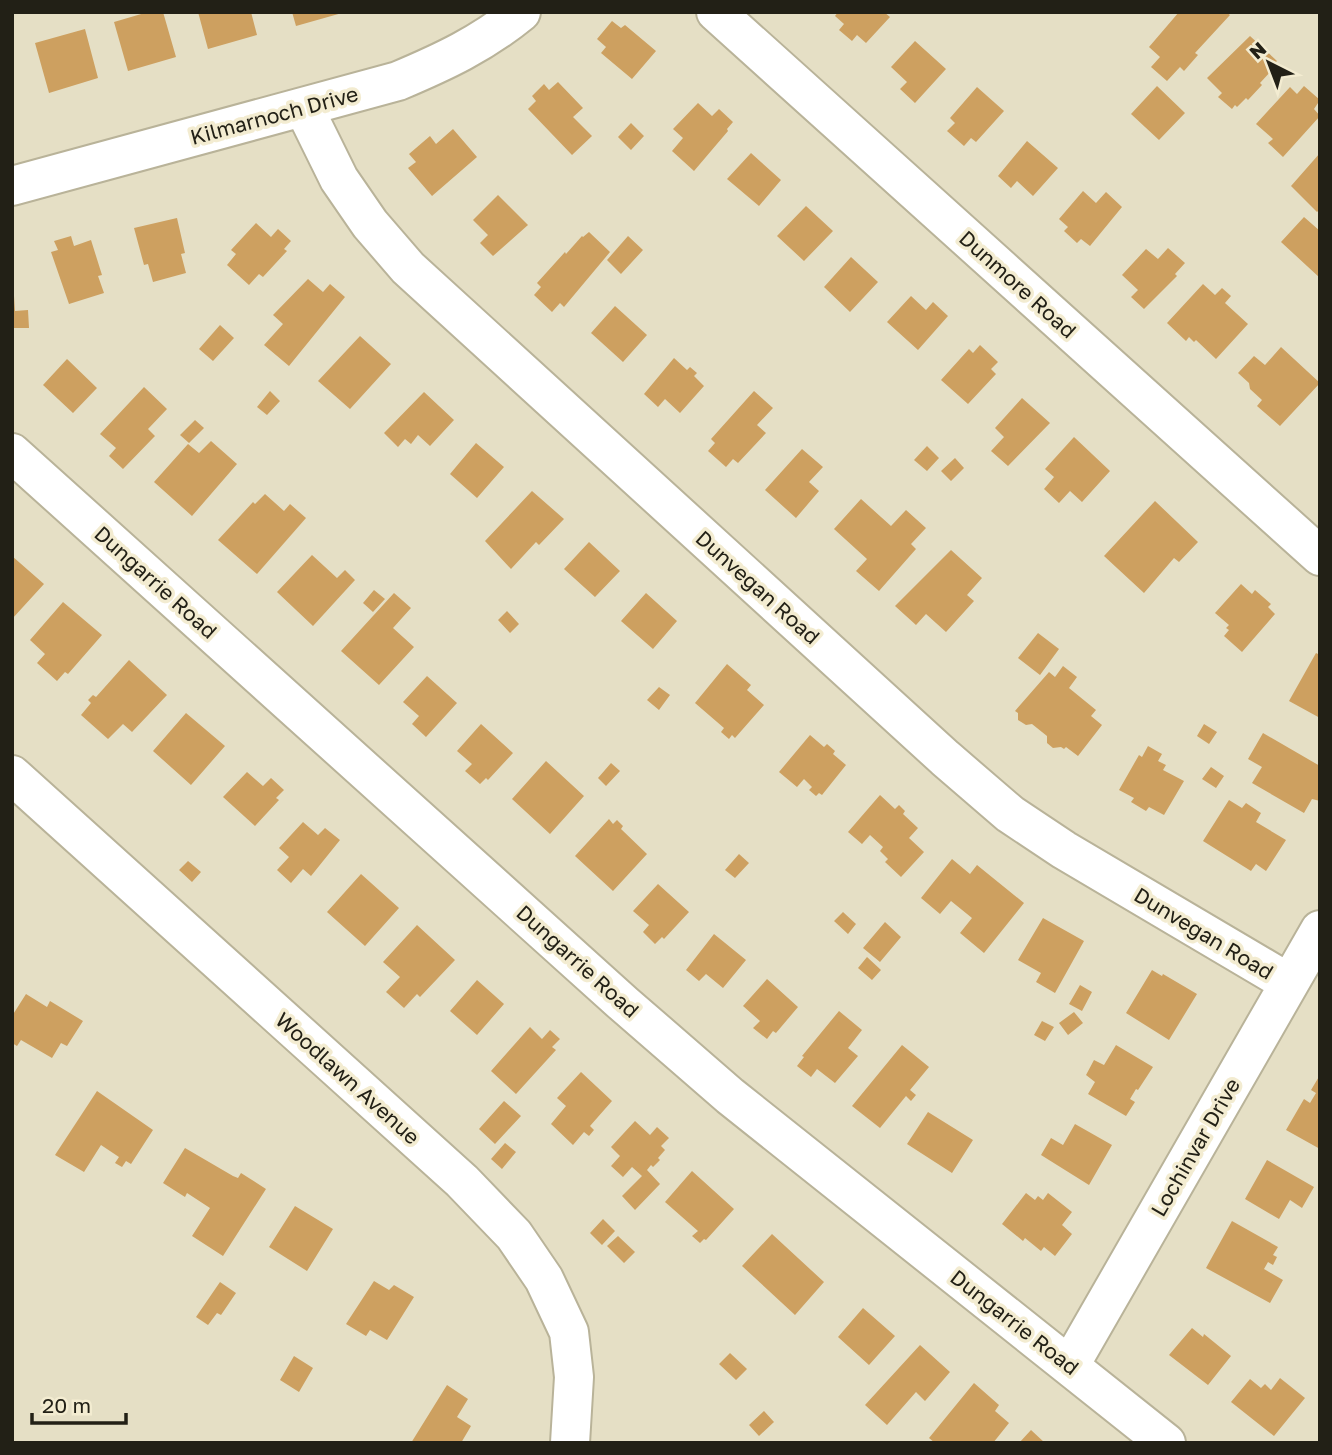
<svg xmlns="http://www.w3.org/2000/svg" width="1332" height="1455" viewBox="0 0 1332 1455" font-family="'Golos Text',sans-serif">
	<rect width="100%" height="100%" fill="#e5dfc5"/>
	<path fill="#cda060" d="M148 12H163L176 57 128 71 114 22Z
		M198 12H251L257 35 208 49Z
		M292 12H342V13L296 26Z
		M838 12H884L890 17 866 43 857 35 852 41 839 30 844 24 835 16Z
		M1179 12H1226L1230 15 1195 53 1198 55 1184 71 1180 67 1167 81 1151 67 1160 57 1149 47Z
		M612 21 621 28 625 25 656 51 632 79 601 53 606 47 597 39Z
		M85 29 98 78 49 93 35 43Z
		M1250 36 1277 61 1270 68 1272 70 1260 83 1262 85 1248 100 1246 98 1237 107 1235 105 1232 109 1218 97 1222 93 1207 78Z
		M915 41 946 69 915 103 900 89 907 82 891 67Z
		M558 82 583 108 573 117 592 136 572 155 528 109 536 101 532 96 544 84 549 90Z
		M1157 86 1185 113 1159 140 1131 114Z
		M1304 86 1320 100 1314 109 1320 116 1283 157 1268 143 1273 139 1256 124 1290 87 1297 94Z
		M977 87 1004 111 976 142 971 138 964 146 947 131 955 123 950 118Z
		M698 103 712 116 719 109 733 122 727 129 728 131 694 171 672 151 683 138 673 129Z
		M631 123 644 136 631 150 618 137Z
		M453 129 477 157 432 196 408 168 416 162 409 154 430 136 436 144Z
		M1027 141 1058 168 1033 196 1017 181 1011 188 998 176Z
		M751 153 781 180 759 206 727 179Z
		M1320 153V209L1317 212 1291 186Z
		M1083 191 1096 203 1106 192 1122 207 1090 246 1081 239 1077 243 1064 231 1068 227 1059 219Z
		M498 195 528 225 493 256 480 243 488 235 473 220Z
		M806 206 833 231 804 261 777 236Z
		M1304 217 1320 231V278L1281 242Z
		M177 218 185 253 181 254 186 273 153 282 148 264 144 265 134 228Z
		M256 223 271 237 278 229 291 241 284 249 287 251 263 277 259 274 249 285 227 265 236 254 231 250Z
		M589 232 610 252 564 307 560 303 552 312 534 295 541 287 537 283 565 252 566 254 582 236 583 237Z
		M71 236 74 246 91 240 102 275 98 276 104 293 69 304 51 252 58 250 54 241Z
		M628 236 643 250 621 274 607 260Z
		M1168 248 1185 263 1175 274 1177 276 1144 309 1131 297 1138 290 1122 275 1146 249 1158 259Z
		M851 257 878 282 850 312 824 287Z
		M308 279 323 292 330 284 345 297 289 366 264 345 283 324 273 315Z
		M1203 284 1215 295 1222 288 1231 296 1225 303 1248 324 1216 359 1196 340 1194 342 1189 337 1186 341 1167 323Z
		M14 296 15 311 28 310 29 328H12V297Z
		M911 296 926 310 933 302 948 316 918 350 887 322Z
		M615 306 647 335 623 362 591 333Z
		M220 325 234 338 213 361 199 349Z
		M360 336 391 364 350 409 318 381Z
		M980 345 998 362 991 369 996 374 968 404 941 380 969 349 973 353Z
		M1281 347 1320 383 1280 426 1257 406 1262 400 1250 389 1249 383 1238 373 1254 356 1265 365Z
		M674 358 687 370 690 367 697 373 694 376 704 386 680 413 665 399 658 407 644 394Z
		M67 359 97 388 73 413 43 385Z
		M144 387 167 409 148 429 155 436 123 469 109 456 116 448 100 434Z
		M270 391 280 401 267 415 257 407Z
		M754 391 773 408 757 425 766 433 738 463 733 459 726 467 708 451 715 443 711 439Z
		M424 392 454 420 430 446 418 435 411 444 405 439 398 447 384 433Z
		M1022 398 1050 423 1008 466 991 451 1004 437 995 428Z
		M195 420 204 428 189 443 180 435Z
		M1074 437 1110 471 1082 502 1070 491 1059 503 1044 489 1054 477 1045 469Z
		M211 441 237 464 192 516 154 482 188 444 199 453Z
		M476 443 504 467 477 498 450 474Z
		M927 446 939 458 927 471 914 460Z
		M802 449 823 467 809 482 819 491 796 518 765 490Z
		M955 458 964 468 951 481 941 471Z
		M532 491 564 519 539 545 536 542 511 569 485 541Z
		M265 494 284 511 290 504 306 518 257 574 218 540 253 502 255 504Z
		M861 499 891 526 906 510 926 528 911 544 916 549 879 591 856 571 867 559 834 529Z
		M1155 501 1198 542 1179 562 1174 558 1144 593 1104 556Z
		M589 542 620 571 595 597 564 569Z
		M951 550 982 578 967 595 974 601 946 632 926 614 916 625 895 606Z
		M312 555 337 578 345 570 355 580 313 626 277 592Z
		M12 556 44 584 12 619Z
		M1241 584 1252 594 1255 590 1271 604 1268 607 1275 614 1242 652 1224 636 1229 630 1226 628 1229 625 1215 613Z
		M374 590 385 599 373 612 363 603Z
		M394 593 411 608 393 628 414 647 379 685 341 651Z
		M646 593 677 621 653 649 621 621Z
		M63 602 102 635 68 674 65 672 57 681 37 663 45 654 30 640Z
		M507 611 519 624 510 633 498 620Z
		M1038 633 1059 649 1040 675 1018 658Z
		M1316 653 1320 655V718L1289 701Z
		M129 660 167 695 132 732 123 724 108 739 81 715 91 703 88 700 93 695 96 697Z
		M727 664 751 685 747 690 764 705 735 738 732 735 729 739 721 732 724 728 695 703Z
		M1063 666 1077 677 1069 688 1096 710 1091 716 1102 725 1078 756 1066 747 1064 749 1061 747 1053 748 1047 743V736L1032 724 1026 725 1018 720V713L1015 711 1049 672 1055 677Z
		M427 676 457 703 426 737 412 724 419 716 403 702Z
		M659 687 670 695 659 710 647 700Z
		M186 713 225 746 191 785 153 751Z
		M481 724 513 753 488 780 486 778 480 784 465 771 472 764 457 751Z
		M1204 724 1217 732 1209 744 1197 736Z
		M1263 733 1320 766V801L1312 799 1304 813 1252 783 1262 767 1248 759Z
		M810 735 824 747 827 744 835 751 833 754 846 765 822 795 819 793 816 796 809 790 812 787 804 779 797 787 779 772Z
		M1148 746 1162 754 1158 761 1166 765 1163 770 1184 781 1164 815 1149 807 1146 811 1131 802 1134 798 1119 790 1139 755 1142 757Z
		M546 761 584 796 550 834 512 799Z
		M611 763 620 771 606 786 598 778Z
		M1211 767 1224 776 1216 788 1202 779Z
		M247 772 263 786 271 778 284 790 276 798 279 800 255 826 223 797Z
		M880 795 895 809 899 805 905 811 903 814 918 828 909 838 924 852 901 877 885 862 888 859 880 851 883 847 870 835 862 844 848 832Z
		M1229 800 1242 808 1246 803 1261 813 1256 822 1286 840 1266 871 1256 864 1251 871 1203 841Z
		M609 819 613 824 617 820 623 826 621 829 647 854 613 891 575 856Z
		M303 822 318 835 325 828 340 840 311 876 303 869 291 883 277 870 289 857 279 848Z
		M739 854 749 863 735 878 725 870Z
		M952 859 970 874 977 865 1024 903 984 953 960 933 972 918 951 901 940 914 921 898Z
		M188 861 201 872 192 882 179 870Z
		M361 874 399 908 365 946 327 912Z
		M658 884 689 912 664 939 662 937 655 944 643 932 649 925 633 911Z
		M843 912 856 924 848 934 834 921Z
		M1043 918 1084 941 1055 993 1036 982 1041 973 1018 960Z
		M885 922 901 937 880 962 863 948Z
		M417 925 455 960 420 997 417 994 404 1008 386 992 400 977 383 962Z
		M714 934 746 960 723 988 706 974 699 981 686 970Z
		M867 957 881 970 872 980 858 968Z
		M1152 970 1162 976 1163 974 1197 994 1169 1040 1126 1013Z
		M767 979 798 1007 776 1033 773 1031 767 1039 753 1028 760 1021 743 1006Z
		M477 980 504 1004 477 1035 450 1011Z
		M1080 985 1092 992 1082 1011 1069 1004Z
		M26 994 47 1007 50 1001 83 1021 67 1046 61 1043 52 1058 21 1040 17 1046 12 1043V1016Z
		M839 1011 862 1030 848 1048 858 1056 835 1083 817 1069 811 1077 797 1066 804 1057 802 1056Z
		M1074 1012 1083 1023 1068 1035 1059 1023Z
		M1042 1021 1054 1027 1045 1041 1034 1035Z
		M530 1027 542 1039 550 1030 560 1039 552 1047 556 1050 516 1094 491 1071Z
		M902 1045 929 1067 910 1090 916 1095 911 1101 906 1096 880 1128 852 1106Z
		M1116 1045 1153 1067 1138 1090 1136 1089 1130 1099 1135 1102 1126 1116 1088 1094 1095 1082 1086 1075 1094 1060 1104 1065Z
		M581 1072 612 1101 590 1126 594 1130 589 1136 584 1132 573 1145 551 1124 566 1106 557 1098Z
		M1320 1075V1149L1286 1130 1304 1099 1310 1103 1316 1093 1311 1090Z
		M97 1091 153 1130 131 1164 126 1161 122 1167 115 1163 119 1157 101 1145 84 1172 55 1155Z
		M504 1101 521 1116 495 1144 479 1129Z
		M928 1112 973 1140 952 1173 907 1144Z
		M635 1121 650 1135 657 1127 669 1138 661 1146 665 1150 658 1158 660 1160 653 1167 651 1165 647 1170 660 1184 635 1210 622 1196 642 1176 632 1167 623 1177 611 1166 620 1156 611 1147Z
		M1075 1124 1112 1145 1089 1185 1041 1155 1051 1138 1063 1145Z
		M505 1143 516 1152 502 1169 491 1159Z
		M185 1148 233 1176 238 1178 241 1173 266 1189 223 1256 192 1236 210 1208 187 1193 185 1197 163 1183Z
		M1267 1160 1314 1187 1302 1208 1290 1200 1279 1219 1245 1199Z
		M692 1171 734 1209 706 1240 704 1239 700 1243 692 1236 698 1231 665 1202Z
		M1026 1193 1035 1200 1038 1196 1043 1200 1048 1193 1072 1212 1062 1225 1072 1234 1055 1256 1044 1247 1041 1251 1025 1238 1023 1241 1002 1224Z
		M295 1206 333 1229 307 1271 269 1247Z
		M603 1219 615 1231 602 1245 590 1233Z
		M1232 1221 1278 1247 1273 1255 1277 1257 1273 1265 1268 1262 1264 1269 1283 1280 1270 1303 1206 1268Z
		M772 1234 824 1282 795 1315 742 1266Z
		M618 1236 635 1252 624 1263 607 1246Z
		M374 1281 389 1290 394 1285 414 1297 387 1340 370 1330 366 1336 346 1324Z
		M220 1282 236 1293 221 1315 217 1313 208 1325 196 1317Z
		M863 1308 895 1336 869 1365 838 1337Z
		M1192 1328 1203 1337 1204 1334 1231 1356 1208 1385 1169 1355Z
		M920 1345 950 1372 925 1401 916 1392 887 1425 865 1405Z
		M730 1353 747 1369 736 1380 719 1364Z
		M294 1356 313 1368 299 1392 280 1380Z
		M1280 1378 1305 1398 1274 1436 1231 1402 1250 1379 1261 1388 1265 1384 1271 1390Z
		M974 1383 999 1405 995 1411 1009 1423 993 1443H935L929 1438Z
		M447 1385 468 1399 457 1417 471 1426 461 1443H411Z
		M764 1411 774 1422 759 1436 749 1425Z
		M1031 1430 1045 1443H1019Z"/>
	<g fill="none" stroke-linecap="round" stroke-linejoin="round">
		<defs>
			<path id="minor" d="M716 12 1320 556
				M304 108 339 179 370 224 408 268 945 758 1010 814 1064 850 1289 983
				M12 186 398 81C443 62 482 44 521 12
				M12 453 624 1004 730 1096 1166 1443
				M12 775 462 1181 514 1235 544 1279 569 1332 574 1377 570 1443
				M1070 1365 1320 930"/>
		</defs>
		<use href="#minor" stroke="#b9b399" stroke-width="42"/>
		<use href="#minor" stroke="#fff" stroke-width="38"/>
	</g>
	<g text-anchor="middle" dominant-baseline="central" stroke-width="7" stroke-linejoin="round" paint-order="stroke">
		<g font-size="21" fill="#222016" stroke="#f3ecd1">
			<text transform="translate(274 115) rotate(-15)">Kilmarnoch Drive</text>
			<text transform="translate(1018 284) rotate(42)">Dunmore Road</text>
			<text transform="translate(156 582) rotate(42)">Dungarrie Road</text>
			<text transform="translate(758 587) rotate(42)">Dunvegan Road</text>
			<text transform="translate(1204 933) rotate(31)">Dunvegan Road</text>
			<text transform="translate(578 961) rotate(42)">Dungarrie Road</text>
			<text transform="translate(348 1078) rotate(42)">Woodlawn Avenue</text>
			<text transform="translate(1195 1147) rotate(-60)">Lochinvar Drive</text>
			<text transform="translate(1015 1322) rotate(38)">Dungarrie Road</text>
		</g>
	</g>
	<rect width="1332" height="1455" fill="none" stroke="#222016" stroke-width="28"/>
	<g transform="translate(1269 63) rotate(318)" stroke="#f3ecd1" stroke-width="5" paint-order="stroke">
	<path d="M0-5L12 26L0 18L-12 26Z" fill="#222016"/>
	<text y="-10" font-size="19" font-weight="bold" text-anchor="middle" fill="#222016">N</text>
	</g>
	<path d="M32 1413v10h94v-10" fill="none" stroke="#222016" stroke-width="3.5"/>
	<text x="42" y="1413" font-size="21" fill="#222016" stroke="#f3ecd1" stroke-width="5" paint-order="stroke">20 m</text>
</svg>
